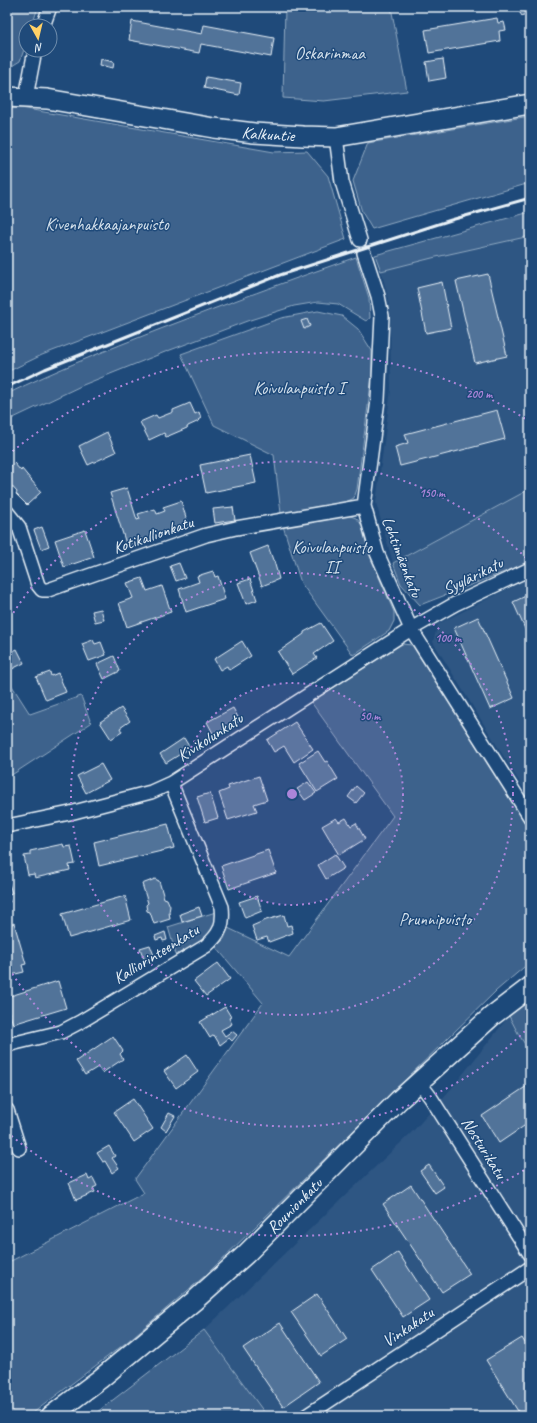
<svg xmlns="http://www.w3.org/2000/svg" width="537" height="1423" viewBox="0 0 537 1423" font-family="Caveat,sans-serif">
	<rect width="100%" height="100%" fill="#1f4a7a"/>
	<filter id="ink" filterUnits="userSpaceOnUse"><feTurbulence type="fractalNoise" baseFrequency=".025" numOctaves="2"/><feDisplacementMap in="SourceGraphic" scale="8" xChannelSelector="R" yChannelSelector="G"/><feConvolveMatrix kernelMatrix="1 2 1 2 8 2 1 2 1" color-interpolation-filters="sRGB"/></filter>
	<g filter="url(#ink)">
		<path fill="#2e5683" d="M530 236V489L393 563 376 503 391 389 390 312 386 289 381 271 436 257Z
			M530 578V799L433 642 438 624Z
			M509 1016 519 1035 530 1052V1416H267L204 1330 413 1131 451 1089Z"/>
		<path fill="#3c628c" stroke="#92aac2" d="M7 7H38L32 26H26V44L20 61 7 69Z
			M285 7H391L407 91 324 101 283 98Z
			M21 108 274 152 307 151 328 176 346 239 42 355 7 372V109Z
			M530 116V183L372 229 362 212 353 181 368 143Z
			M530 212V236L436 257 381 271 375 255Z
			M356 257 369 298 370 318 366 321 338 304 318 302 294 306 247 321 165 352 83 385 7 421V394C56 370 107 350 158 330 223 305 290 280 356 257Z
			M318 311 342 316 358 329 372 351V376L357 489 354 498 346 502 281 513 274 455 214 425 181 354 281 318Z
			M530 489V562L420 605 401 584 393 563Z
			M348 515 356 518 363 526 372 561 394 612V621L389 631 353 655 301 583 283 526Z
			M402 644 412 645 530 831V962L496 991 206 1275 127 1342 29 1416H7V1263L144 1193 135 1179 263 1003 216 947 224 939 228 928 289 957 393 816 311 702Z
			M7 678 30 714 81 696 91 723 7 778Z
			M219 911C220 937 196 946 177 958L168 927Z
			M530 1000V1052L519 1035 509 1016Z
			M204 1330 267 1416H187L182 1413 178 1416H92Z"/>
		<path fill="#517399" stroke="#e8f1f8" d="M516 7H530V11L522 16Z
			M497 18 498 23 504 22 506 30 499 31 500 41 429 53 425 30Z
			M132 21 202 34 204 25 274 38 271 57 201 44 199 53 129 40Z
			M101 59 114 62 113 68 100 65Z
			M443 59 446 78 429 81 426 62Z
			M206 77 241 83 239 95 204 88Z
			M488 274 507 356 475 363 456 281Z
			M442 282 451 328 426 333 417 288Z
			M307 319 310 326 304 329 301 321Z
			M190 403 195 414 199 412 201 418 198 420 199 421 188 426 187 428 166 437 164 433 149 440 140 422 156 415 158 418 173 412V410Z
			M497 410 505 439 400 466 395 447 408 443 405 434Z
			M107 432 116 452 88 465 79 446Z
			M250 455 256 483 206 493 200 465Z
			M14 463 21 471 22 469 41 492 27 505 16 494 17 492 8 482 7 483V469Z
			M127 488 137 520 140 519 138 514 155 509 157 514 165 511 163 507 181 501 189 527 127 547 110 493Z
			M233 507 235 520 215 523 213 509Z
			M42 527 49 546 41 549 34 530Z
			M85 530 94 557 64 567 55 540Z
			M268 546 273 560 274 561 279 579 262 586 250 553Z
			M179 563 185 578 176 581 170 566Z
			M213 571 215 577 218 576 225 599 186 612 179 589 199 582 197 576Z
			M142 578 147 591 162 586 171 612 127 627 119 603 133 598 127 583Z
			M250 579 257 600 246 604 238 583Z
			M530 594V640L513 602Z
			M101 609 104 620 95 622 92 611Z
			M478 617 514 698 490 709 454 628Z
			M321 623 333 641 314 654 317 658 292 674 278 652 304 634V632Z
			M93 640 95 644 101 642 106 655 89 661 82 644Z
			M242 641 251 656 229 670 227 666 220 670 214 659Z
			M17 649 24 663 10 670 7 664 12 662 8 654Z
			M114 656 120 671 104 679 97 664Z
			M50 672 51 676 58 673 66 692 46 700 36 677Z
			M121 708 130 721 120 728 122 732 111 739 100 722Z
			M233 708 240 721 214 735 207 722Z
			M295 722 313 749 294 762 284 746 274 752 267 740Z
			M184 738 190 748 166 763 160 754Z
			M318 751 325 762 327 761 338 779 317 792 299 763Z
			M101 764 110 780 86 793 77 776Z
			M259 776 267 800 254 804 257 811 228 820 219 793 229 789 228 786Z
			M308 782 316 793 305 800 297 789Z
			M356 786 364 793 356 803 348 797Z
			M210 793 218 818 205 822 197 797Z
			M336 818 339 822 346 818 351 826 356 823 365 839 339 855 322 826Z
			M168 824 174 848 99 866 94 842Z
			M63 844 64 847 71 846 75 864 69 865 70 870 35 878 34 874 28 875 24 856 30 855V851Z
			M268 850 276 873 229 889 221 866Z
			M335 854 344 868 326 879 318 865Z
			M7 877 12 893 7 895 10 902 7 903Z
			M155 879 159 881 164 898 167 899 170 906 169 912 170 919 154 924 150 912 147 911 146 905 148 903 142 884Z
			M125 896 131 920 69 938 62 914Z
			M257 896 262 911 245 918 239 902Z
			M199 907 202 916 182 922 180 914Z
			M284 915 287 926 291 925 293 933 269 942 267 937 257 940 252 926 266 920Z
			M7 917 10 925 14 923 26 964 22 965 24 972 7 976Z
			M165 932 167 940 163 941 162 938 156 940 155 936Z
			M150 945 155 958 145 962 140 948Z
			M218 963 230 979 206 996 194 981Z
			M58 981 66 1008 13 1024 7 1006V997Z
			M225 1007 231 1017 229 1018 232 1024 221 1030 225 1036 232 1031 237 1035 232 1041 229 1038 220 1045 214 1035 210 1038 200 1022Z
			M113 1036 123 1051 120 1054 123 1059 102 1073 98 1067 85 1075 76 1061Z
			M187 1055 198 1072 176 1088 164 1071Z
			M530 1084V1122L499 1143 482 1116Z
			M133 1099 153 1129 134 1142 114 1112Z
			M169 1113 175 1116 166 1131 161 1127Z
			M109 1146 115 1156 112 1158 119 1168 112 1173 105 1161 103 1162 97 1153Z
			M429 1165 444 1187 435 1193 420 1171Z
			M87 1175 89 1180 93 1178 97 1186 93 1188 95 1192 76 1200 69 1183Z
			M411 1185 470 1274 442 1292 383 1204Z
			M398 1252 429 1300 403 1317 372 1270Z
			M317 1294 347 1339 321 1356 291 1312Z
			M280 1323 319 1382 283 1407 243 1348Z
			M522 1338 530 1351V1415L528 1416H521L486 1360Z"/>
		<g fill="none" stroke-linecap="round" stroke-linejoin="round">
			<defs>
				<path id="street" d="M43 26 50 7
					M26 97 35 50
					M336 137 342 182 360 240
					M364 253 378 296 382 316 378 400 364 506 377 553 411 629 530 817
					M7 512 19 527 38 585 42 590H48L206 535 236 528 364 506
					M7 826 70 813 151 792 171 783 411 629 455 604 530 569
					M7 1045 61 1032 80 1022 206 946C220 934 224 925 222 907L171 783
					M419 1082 431 1098 530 1254
					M7 1110 19 1148
					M306 1416 530 1268"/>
				<g id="secondary">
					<path id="s1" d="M7 97 47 99 214 128 254 133 303 136 336 137 530 104"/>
					<path id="s2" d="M51 1416 100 1379 194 1301 246 1254 399 1100 492 1016 530 987"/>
				</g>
			</defs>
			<use href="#street" stroke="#e8f1f8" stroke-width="16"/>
			<use href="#secondary" stroke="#e8f1f8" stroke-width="22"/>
			<use href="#street" stroke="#1f4a7a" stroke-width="13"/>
			<use href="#secondary" stroke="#1f4a7a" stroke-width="19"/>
			<path stroke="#e8f1f8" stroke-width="3" d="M7 387 45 369 280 275 451 220 530 198"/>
		</g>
	</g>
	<circle cx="292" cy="794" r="111" fill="#ac85d9" fill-opacity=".12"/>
	<g fill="none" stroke="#ac85d9" stroke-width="2" stroke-dasharray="2 4">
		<circle cx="292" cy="794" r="111"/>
		<circle cx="292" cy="794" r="221"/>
		<path d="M529 1027A332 332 0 0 1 7 965M7 623A332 332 0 0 1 529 561"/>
		<path d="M529 1167A442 442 0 0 1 8 1133M8 455A442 442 0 0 1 529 421"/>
	</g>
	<g text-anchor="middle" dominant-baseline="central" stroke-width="3" stroke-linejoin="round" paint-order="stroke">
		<g font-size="17" fill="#d7e3ed" stroke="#1f4a7a">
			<text x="330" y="53">Oskarinmaa</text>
			<text x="107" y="224">Kivenhakkaajanpuisto</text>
			<text x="299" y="388">Koivulanpuisto I</text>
			<text x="332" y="547">Koivulanpuisto<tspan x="332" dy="20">II</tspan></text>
			<text x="435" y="919">Prunnipuisto</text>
		</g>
		<g font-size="17" fill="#e8f1f8" stroke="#1f4a7a">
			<text stroke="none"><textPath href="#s1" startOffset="264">Kalkuntie</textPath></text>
			<text transform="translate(153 535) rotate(-19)">Kotikallionkatu</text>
			<text transform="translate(402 557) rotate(69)">Lehtimäenkatu</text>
			<text transform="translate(473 576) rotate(-26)">Syylärikatu</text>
			<text transform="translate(210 737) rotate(-33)">Kivikolunkatu</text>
			<text transform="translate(156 954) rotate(-32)">Kalliorinteenkatu</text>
			<text transform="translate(484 1148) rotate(58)">Nosturikatu</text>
			<text stroke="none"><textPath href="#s2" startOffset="322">Rounionkatu</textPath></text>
			<text transform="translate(408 1327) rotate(-34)">Vinkakatu</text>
		</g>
	</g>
	<circle cx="292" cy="794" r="6" fill="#ac85d9" stroke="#1f4a7a" stroke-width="2"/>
	<g font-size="12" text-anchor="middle" font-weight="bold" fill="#ac85d9" stroke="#1f4a7a" stroke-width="3" stroke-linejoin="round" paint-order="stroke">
		<text x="479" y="398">200 m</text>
		<text x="432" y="497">150 m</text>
		<text x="448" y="642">100 m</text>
		<text x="370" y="720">50 m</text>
	</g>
	<rect width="537" height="1423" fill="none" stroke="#1f4a7a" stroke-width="24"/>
	<rect x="12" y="12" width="513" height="1399" fill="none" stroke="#e8f1f8" stroke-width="1.5" filter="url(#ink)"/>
	<g transform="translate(38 38) rotate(172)"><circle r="19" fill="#1f4a7a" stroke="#6f8dac"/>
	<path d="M0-3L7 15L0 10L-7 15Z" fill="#ffd166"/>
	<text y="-6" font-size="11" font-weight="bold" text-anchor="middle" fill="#e8f1f8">N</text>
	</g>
</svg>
